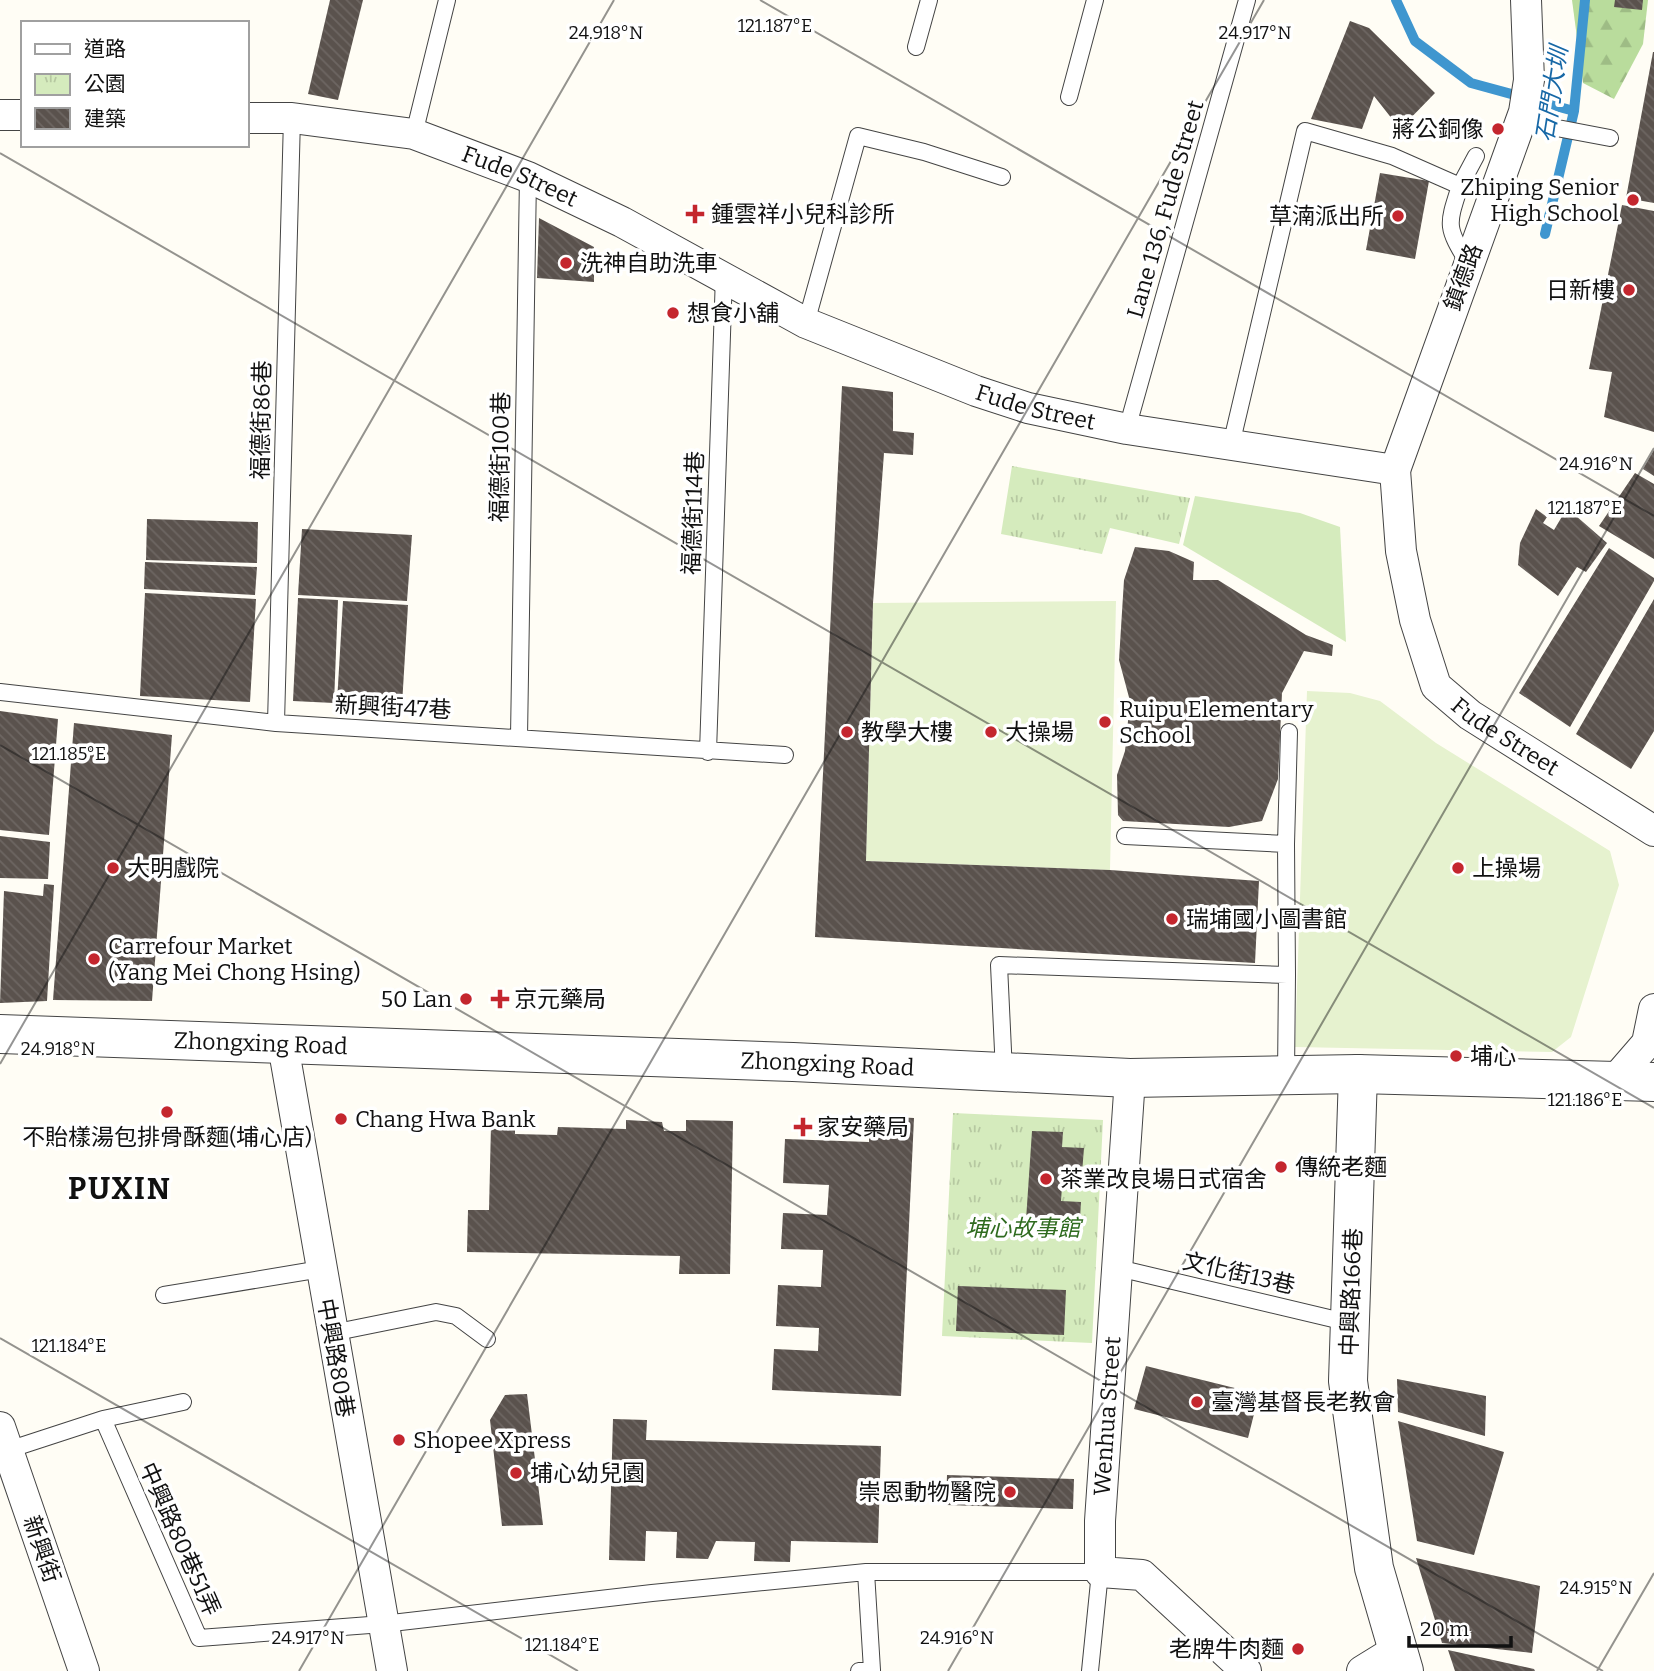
<svg xmlns="http://www.w3.org/2000/svg" width="1654" height="1671" viewBox="0 0 1654 1671" font-family="Bitter,'Noto Sans TC',serif">
	<defs>
		<pattern id="forest-firs" width="22" height="20" patternUnits="userSpaceOnUse" patternTransform="scale(1.75)"><rect width="22" height="20" fill="#b9dc9c"/><path d="M5 1l3.5 6h-7zM16 11l3.5 6h-7z" fill="#9ebc85"/></pattern>
		<pattern id="park-tufts" width="24" height="20" patternUnits="userSpaceOnUse" patternTransform="scale(1.75)"><rect width="24" height="20" fill="#d5ebbd"/><path d="M3 7l-1-3M5 7V3M7 7l1-3M15 17l-1-3M17 17v-4M19 17l1-3" fill="none" stroke="#b6c8a1"/></pattern>
		<pattern id="building-back-hatch" width="6" height="6" patternUnits="userSpaceOnUse" patternTransform="scale(1.75)"><rect width="6" height="6" fill="#5a524d"/><path d="M-1 5l2 2M0 0l6 6M5-1l2 2" fill="none" stroke="#6d6662"/></pattern>
	</defs>
	<rect width="100%" height="100%" fill="#fffdf5"/>
	<path fill="#d5ebbd" d="M1195 496 1300 513 1340 527 1346 642 1183 545Z"/>
	<path fill="url(#forest-firs)" d="M1572 0H1648L1643 44 1614 99 1583 83Z"/>
	<path fill="url(#park-tufts)" d="M1012 466 1190 498 1179 544 1110 528 1102 554 1001 534Z
		M953 1113 1103 1120 1092 1343 942 1336Z"/>
	<path fill="#e6f2cf" d="M1116 601 1110 870 866 861 873 603Z
		M1307 691 1350 693 1380 701 1436 743 1610 851 1619 885 1571 1037 1552 1052 1295 1047Z"/>
	<g fill="none" stroke-linecap="round" stroke-linejoin="round">
		<path stroke="#3f96cf" stroke-width="10" d="M1396 0 1415 41 1471 83 1574 111
			M1545 234 1574 111 1585 0"/>
	</g>
	<path fill="url(#building-back-hatch)" d="M330 0H363L338 100 308 94Z
		M1615 0H1643L1642 10 1614 7Z
		M1350 21 1369 28 1435 93 1400 129 1374 96 1362 129 1311 119Z
		M1653 52H1654V203L1626 198Z
		M1380 173 1429 181 1415 259 1366 250Z
		M1622 205 1654 211V432L1604 417 1612 372 1589 369Z
		M539 218 594 247V282L537 278Z
		M842 386 893 392V431L914 433 913 455 884 453 873 603 866 861 1110 870 1259 881 1255 963 815 937Z
		M1654 450V476L1643 469Z
		M1635 473 1654 484V559L1599 526Z
		M1567 508 1607 543 1586 572 1577 567 1558 596 1518 565 1520 543 1536 509 1547 517 1543 523 1554 530Z
		M147 519 258 522 257 563 146 560Z
		M302 529 412 535 407 601 298 595Z
		M1135 547 1169 551 1194 562 1193 580H1218L1306 635 1333 645 1332 656 1304 651 1282 693 1278 779 1262 821 1229 827 1123 821 1118 815 1117 775 1125 751 1130 701 1119 660 1124 580Z
		M1609 548 1654 578V581L1570 727 1519 693Z
		M145 562 257 567 255 595 144 589Z
		M145 593 256 599 250 702 140 696Z
		M298 598 338 600 334 703 293 701Z
		M1654 599V731L1631 769 1576 734Z
		M343 601 408 605 402 705 337 702Z
		M0 711 58 719 49 835 0 830Z
		M74 723 172 735 152 1001 53 1000Z
		M0 836 50 842 48 879 0 878Z
		M44 884 54 885 47 1001 0 1003 4 891 43 896Z
		M876 1116 914 1118 901 1396 772 1390 774 1349 818 1351 819 1328 776 1326 778 1285 821 1287 823 1250 781 1249 783 1213 827 1215 829 1185 783 1183 785 1139 869 1142V1131H875Z
		M626 1120 662 1122 664 1131H686V1120L733 1121 730 1274H679L680 1256 467 1252 468 1210H489L491 1125 515 1126V1134L557 1135 558 1127 626 1129Z
		M1032 1131 1063 1132 1062 1147 1084 1148 1082 1173 1063 1172 1061 1201 1081 1202 1080 1218 1063 1217 1062 1223 1026 1220Z
		M958 1286 1066 1290 1064 1335 956 1331Z
		M1146 1366 1259 1394 1248 1438 1134 1409Z
		M1397 1379 1486 1396 1485 1436 1398 1412Z
		M527 1394 543 1525 502 1526 490 1420 505 1395Z
		M613 1419 647 1420 646 1440 881 1446 878 1543 791 1541 790 1562 754 1561 755 1542 716 1541 708 1559 676 1558 677 1532 646 1531 645 1561 609 1560Z
		M1398 1421 1504 1452 1474 1555 1417 1541Z
		M947 1475 1074 1479 1073 1509 946 1505Z
		M1416 1558 1540 1586 1532 1653 1442 1643Z
		M1448 1650 1534 1669 1535 1671H1455Z"/>
	<g fill="none" stroke-linecap="round" stroke-linejoin="round">
		<defs>
			<path id="service" d="M916 47 929 0
				M1069 97 1095 0
				M1520 121 1610 138
				M414 134 447 0
				M1460 186 1476 156
				M806 323 858 136 924 152 1002 177
				M1127 429 1247 0
				M1231 445 1305 131 1392 156 1460 186C1447 226 1446 226 1468 263
				M0 692 276 723 785 755
				M276 723 292 118
				M519 737 528 177
				M708 752 724 275
				M1125 836 1286 844 1287 975
				M1286 844 1289 732
				M1004 1072 999 965 1287 975 1286 1075
				M1118 1268 1350 1323
				M164 1295 321 1269
				M332 1333 436 1312 456 1316 487 1339
				M103 1419 183 1402
				M8 1450 103 1419 199 1638 383 1624 652 1593 866 1572H1100L1090 1671
				M859 1671 872 1670 866 1572"/>
			<g id="minor">
				<path d="M0 115H23"/>
				<path id="s1" d="M247 118H292L414 134 528 177 622 222 806 323 976 391 1028 408 1127 429 1395 470 1401 551 1415 620 1436 686 1470 715 1654 831"/>
				<path d="M1395 470 1524 112 1529 80 1526 0"/>
				<path d="M283 1045 392 1671"/>
				<path d="M1130 1078 1100 1521V1572L1142 1575 1246 1671"/>
				<path d="M1615 1080 1647 1043 1654 1009"/>
				<path d="M0 1427 84 1671"/>
				<path d="M1362 1671 1396 1650"/>
			</g>
			<g id="tertiary">
				<path id="s2" d="M0 1034 793 1062 1130 1078 1358 1074 1654 1082"/>
				<path d="M1358 1074 1348 1381 1374 1568 1404 1671"/>
			</g>
		</defs>
		<use href="#service" stroke="#444" stroke-width="18"/>
		<use href="#minor" stroke="#444" stroke-width="32"/>
		<use href="#tertiary" stroke="#444" stroke-width="40"/>
		<use href="#service" stroke="#fff" stroke-width="16"/>
		<use href="#minor" stroke="#fff" stroke-width="30"/>
		<use href="#tertiary" stroke="#fff" stroke-width="38"/>
	</g>
	<path fill="none" stroke="#111" stroke-width="2" stroke-opacity="0.45" d="M760 0 1654 516M0 153 1654 1108M0 745 1603 1671M0 1064 614 0M0 1338 578 1671M299 1671 1264 0M948 1671 1654 448M1597 1671 1654 1573"/>
	<g fill="#c4262e" stroke="#fff" stroke-width="2.5">
		<circle cx="1498" cy="129" r="7"/>
		<circle cx="1633" cy="200" r="7"/>
		<path d="M691.5 203.5h7v7h7v7h-7v7h-7v-7h-7v-7h7z"/>
		<circle cx="1398" cy="216" r="7"/>
		<circle cx="566" cy="263" r="7"/>
		<circle cx="1629" cy="290" r="7"/>
		<circle cx="673" cy="313" r="7"/>
		<circle cx="1105" cy="722" r="7"/>
		<circle cx="847" cy="732" r="7"/>
		<circle cx="991" cy="732" r="7"/>
		<circle cx="113" cy="868" r="7"/>
		<circle cx="1458" cy="868" r="7"/>
		<circle cx="1172" cy="919" r="7"/>
		<circle cx="94" cy="959" r="7"/>
		<circle cx="466" cy="999" r="7"/>
		<path d="M496.5 988.5h7v7h7v7h-7v7h-7v-7h-7v-7h7z"/>
		<circle cx="1456" cy="1056" r="7"/>
		<circle cx="167" cy="1112" r="7"/>
		<circle cx="341" cy="1119" r="7"/>
		<path d="M799.5 1116.5h7v7h7v7h-7v7h-7v-7h-7v-7h7z"/>
		<circle cx="1281" cy="1167" r="7"/>
		<circle cx="1046" cy="1179" r="7"/>
		<circle cx="1197" cy="1402" r="7"/>
		<circle cx="399" cy="1440" r="7"/>
		<circle cx="516" cy="1473" r="7"/>
		<circle cx="1010" cy="1492" r="7"/>
		<circle cx="1298" cy="1649" r="7"/>
	</g>
	<g text-anchor="middle" dominant-baseline="central" stroke-width="7" stroke-linejoin="round" paint-order="stroke">
		<g font-size="23" fill="#111" stroke="#fff" text-anchor="start">
			<text x="1484" y="129" text-anchor="end">蔣公銅像</text>
			<text x="1619" y="187" text-anchor="end">Zhiping Senior<tspan x="1619" dy="26">High School</tspan></text>
			<text x="711" y="214">鍾雲祥小兒科診所</text>
			<text x="1384" y="216" text-anchor="end">草湳派出所</text>
			<text x="580" y="263">洗神自助洗車</text>
			<text x="1615" y="290" text-anchor="end">日新樓</text>
			<text x="687" y="313">想食小舖</text>
			<text x="1119" y="709">Ruipu Elementary<tspan x="1119" dy="26">School</tspan></text>
			<text x="861" y="732">教學大樓</text>
			<text x="1005" y="732">大操場</text>
			<text x="127" y="868">大明戲院</text>
			<text x="1472" y="868">上操場</text>
			<text x="1186" y="919">瑞埔國小圖書館</text>
			<text x="108" y="946">Carrefour Market<tspan x="108" dy="26">(Yang Mei Chong Hsing)</tspan></text>
			<text x="452" y="999" text-anchor="end">50 Lan</text>
			<text x="514" y="999">京元藥局</text>
			<text x="1470" y="1056">埔心</text>
			<text x="355" y="1119">Chang Hwa Bank</text>
			<text x="817" y="1127">家安藥局</text>
			<text x="167" y="1137" text-anchor="middle">不貽樣湯包排骨酥麵(埔心店)</text>
			<text x="1295" y="1167">傳統老麵</text>
			<text x="1060" y="1179">茶業改良場日式宿舍</text>
			<text x="1211" y="1402">臺灣基督長老教會</text>
			<text x="413" y="1440">Shopee Xpress</text>
			<text x="530" y="1473">埔心幼兒園</text>
			<text x="996" y="1492" text-anchor="end">崇恩動物醫院</text>
			<text x="1284" y="1649" text-anchor="end">老牌牛肉麵</text>
		</g>
		<g font-size="23" fill="#111" stroke="#fff">
			<text stroke="none"><textPath href="#s1" startOffset="282">Fude Street</textPath></text>
			<text transform="translate(1165 209) rotate(-74)">Lane 136, Fude Street</text>
			<text transform="translate(1463 277) rotate(-70)">鎮德路</text>
			<text stroke="none"><textPath href="#s1" startOffset="849">Fude Street</textPath></text>
			<text transform="translate(261 420) rotate(-89)">福德街86巷</text>
			<text transform="translate(500 457) rotate(-89)">福德街100巷</text>
			<text transform="translate(693 513) rotate(-88)">福德街114巷</text>
			<text transform="translate(393 707) rotate(3)">新興街47巷</text>
			<text stroke="none"><textPath href="#s1" startOffset="1521">Fude Street</textPath></text>
			<text stroke="none"><textPath href="#s2" startOffset="261">Zhongxing Road</textPath></text>
			<text stroke="none"><textPath href="#s2" startOffset="828">Zhongxing Road</textPath></text>
			<text transform="translate(1239 1273) rotate(13)">文化街13巷</text>
			<text transform="translate(1351 1292) rotate(-88)">中興路166巷</text>
			<text transform="translate(336 1358) rotate(80)">中興路80巷</text>
			<text transform="translate(1107 1416) rotate(-86)">Wenhua Street</text>
			<text transform="translate(180 1539) rotate(66)">中興路80巷51弄</text>
			<text transform="translate(42 1549) rotate(71)">新興街</text>
		</g>
		<g font-size="23" font-style="italic" fill="#2f6b1f" stroke="#fff">
			<text x="1023" y="1228">埔心故事館</text>
		</g>
		<g font-size="24" font-style="italic" fill="#1768a6" stroke="#fff">
			<text transform="translate(1552 94) rotate(-81)">石門大圳</text>
		</g>
		<g font-size="30" font-weight="bold" letter-spacing="2" fill="#111" stroke="#fff">
			<text x="120" y="1189">PUXIN</text>
		</g>
	</g>
	<g font-size="18" text-anchor="middle" fill="#111" stroke="#fff" stroke-width="7" stroke-linejoin="round" paint-order="stroke">
		<text x="775" y="32">121.187°E</text>
		<text x="606" y="39">24.918°N</text>
		<text x="1255" y="39">24.917°N</text>
		<text x="1596" y="470">24.916°N</text>
		<text x="1585" y="514">121.187°E</text>
		<text x="69" y="760">121.185°E</text>
		<text x="58" y="1055">24.918°N</text>
		<text x="1585" y="1106">121.186°E</text>
		<text x="69" y="1352">121.184°E</text>
		<text x="1596" y="1594">24.915°N</text>
		<text x="308" y="1644">24.917°N</text>
		<text x="957" y="1644">24.916°N</text>
		<text x="562" y="1651">121.184°E</text>
	</g>
	<rect x="21" y="21" width="228" height="126" fill="#ffffff" stroke="#a0a0a0" stroke-width="2"/>
	<rect x="35" y="44" width="35" height="10" fill="#ffffff" stroke="#a0a0a0" stroke-width="2"/>
	<text x="84" y="56" font-size="21" fill="#111111">道路</text>
	<rect x="35" y="74" width="35" height="21" fill="url(#park-tufts)" stroke="#a0a0a0" stroke-width="2"/>
	<text x="84" y="91" font-size="21" fill="#111111">公園</text>
	<rect x="35" y="108" width="35" height="21" fill="url(#building-back-hatch)" stroke="#a0a0a0" stroke-width="2"/>
	<text x="84" y="126" font-size="21" fill="#111111">建築</text>
	<path d="M1409 1636v10h102v-10" fill="none" stroke="#111111" stroke-width="3.5"/>
	<text x="1420" y="1636" font-size="21" fill="#111111" stroke="#ffffff" stroke-width="5" paint-order="stroke">20 m</text>
</svg>
